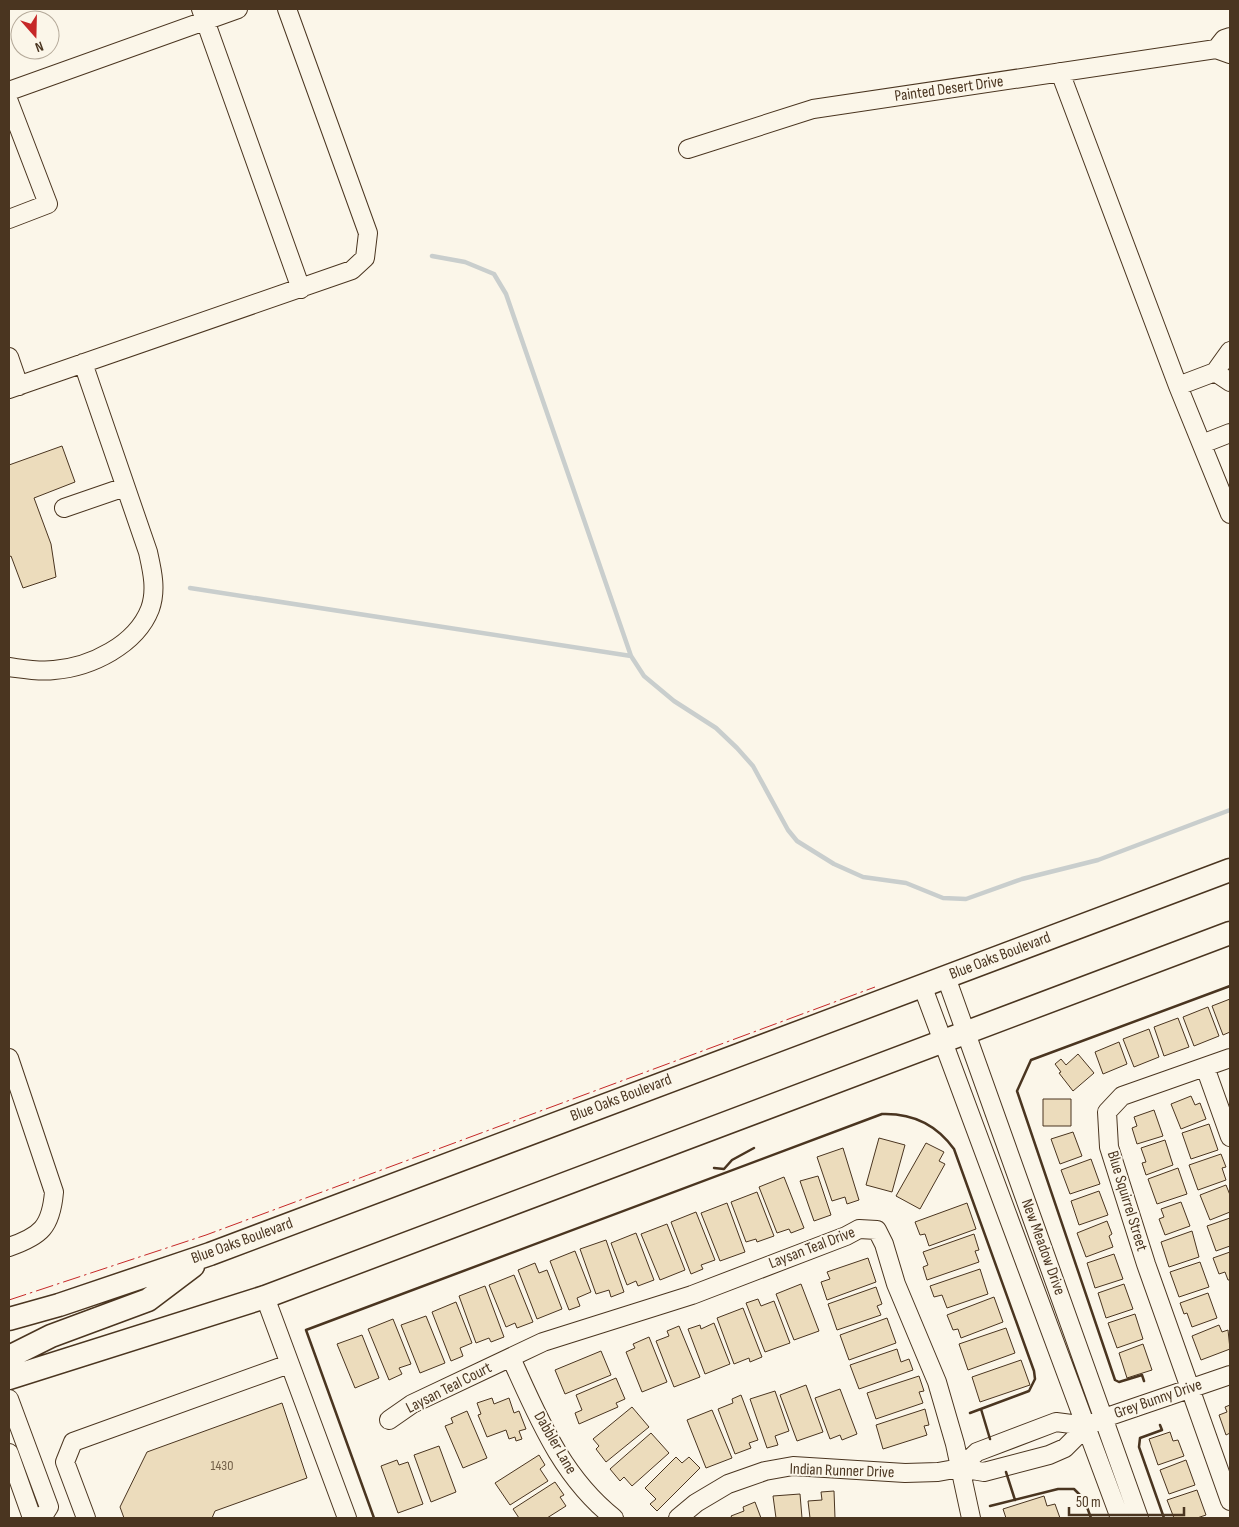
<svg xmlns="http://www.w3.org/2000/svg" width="1239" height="1527" viewBox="0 0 1239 1527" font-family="'Sofia Sans Condensed',sans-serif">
	<rect width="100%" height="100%" fill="#fbf6e9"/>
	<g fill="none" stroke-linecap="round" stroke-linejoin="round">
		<path stroke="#c9cecd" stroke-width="4.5" d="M432 256 465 262 494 274 506 294 631 656 644 676 674 701 716 728 737 748 753 766 788 830 797 841 834 864 863 877 906 883 943 898 966 899 1022 879 1098 860 1230 810
			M190 588 631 656"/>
	</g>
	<path fill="#ecdcbc" stroke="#4a3520" d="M62 446 75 482 34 498 51 544 56 577 23 588 11 556 9 557V465Z
		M1230 999V1032L1223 1035 1212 1006Z
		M1208 1007 1219 1036 1194 1046 1183 1017Z
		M1178 1018 1189 1047 1164 1056 1154 1027Z
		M1149 1029 1159 1057 1134 1067 1123 1039Z
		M1119 1042 1127 1064 1103 1074 1095 1052Z
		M1078 1054 1094 1073 1073 1091 1059 1073 1061 1072 1055 1064 1061 1059 1066 1065Z
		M1191 1096 1195 1105 1200 1103 1206 1119 1181 1129 1171 1104Z
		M1043 1099H1071V1126H1043Z
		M1154 1110 1163 1136 1137 1144 1132 1128 1137 1126 1134 1117Z
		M1209 1124 1218 1150 1191 1159 1182 1133Z
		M1073 1132 1082 1156 1060 1164 1051 1139Z
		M879 1138 905 1145 892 1192 866 1185Z
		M1165 1140 1173 1165 1146 1175 1142 1163 1146 1162 1141 1148Z
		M926 1143 944 1152 939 1161 945 1164 920 1209 896 1196Z
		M843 1148 859 1200 847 1204 845 1197 832 1201 817 1157Z
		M1221 1154 1226 1167 1222 1168 1226 1180 1198 1190 1189 1165Z
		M1091 1159 1100 1184 1070 1194 1061 1170Z
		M1178 1168 1187 1194 1157 1204 1148 1179Z
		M818 1176 831 1215 814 1221 800 1181Z
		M784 1177 804 1228 791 1233 789 1229 777 1233 759 1187Z
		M1226 1185 1230 1195V1212L1210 1220 1200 1195Z
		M1099 1191 1108 1215 1079 1225 1071 1201Z
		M757 1192 774 1236 757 1242 756 1239 746 1242 731 1202Z
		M1181 1202 1190 1226 1165 1235 1159 1219 1164 1217 1161 1209Z
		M727 1203 745 1252 720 1261 701 1213Z
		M967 1203 976 1229 929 1246 925 1234 920 1235 915 1222Z
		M696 1212 715 1260 701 1265 703 1269 691 1274 671 1222Z
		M1230 1218V1246L1216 1251 1207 1226Z
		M1107 1221 1112 1234 1109 1236 1113 1247 1086 1257 1077 1233Z
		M667 1224 685 1270 660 1280 641 1234Z
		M1192 1231 1199 1257 1169 1267 1161 1242Z
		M636 1233 654 1280 638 1286 636 1281 627 1285 611 1243Z
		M974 1234 979 1250 975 1251 979 1262 927 1280 923 1267 928 1265 923 1252Z
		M606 1240 624 1292 611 1297 609 1290 596 1294 580 1249Z
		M575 1251 591 1292 577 1298 580 1306 569 1310 550 1261Z
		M1230 1252V1280H1228L1225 1272 1219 1274 1213 1258Z
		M1114 1254 1123 1279 1095 1288 1087 1263Z
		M868 1258 876 1282 827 1300 821 1282 830 1279 827 1272Z
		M1200 1262 1209 1287 1179 1297 1170 1272Z
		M535 1263 539 1273 547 1270 562 1309 537 1319 518 1270Z
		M980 1269 988 1294 947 1308 942 1295 934 1297 930 1286Z
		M514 1275 533 1322 517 1328 515 1323 506 1327 489 1285Z
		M801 1284 819 1331 794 1340 776 1294Z
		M1124 1284 1133 1309 1106 1318 1098 1293Z
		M485 1286 504 1337 491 1342 489 1338 476 1343 459 1296Z
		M876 1287 882 1304 877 1306 881 1315 837 1330 828 1304Z
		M1208 1293 1217 1318 1192 1327 1187 1313 1184 1314 1180 1303Z
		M994 1297 1003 1322 961 1338 958 1329 953 1330 947 1315Z
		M758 1299 761 1306 774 1301 790 1343 765 1352 746 1303Z
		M456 1302 472 1343 460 1348 463 1356 451 1361 432 1312Z
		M743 1308 762 1357 750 1362 749 1358 734 1364 717 1318Z
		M1135 1314 1143 1339 1117 1348 1108 1323Z
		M426 1316 445 1363 420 1373 401 1325Z
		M887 1318 896 1343 849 1360 840 1335Z
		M393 1319 411 1364 399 1368 402 1374 389 1380 368 1329Z
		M714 1323 730 1364 705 1374 688 1329 700 1325 701 1329Z
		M1219 1325 1222 1332 1228 1330 1230 1349 1201 1360 1192 1336Z
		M679 1326 700 1377 674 1387 656 1341 669 1336 667 1331Z
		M1006 1328 1015 1353 968 1370 959 1344Z
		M362 1335 379 1378 355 1388 337 1344Z
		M649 1337 667 1382 642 1392 626 1352 635 1348 633 1344Z
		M1143 1344 1152 1370 1127 1378 1119 1353Z
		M897 1349 901 1362 909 1359 913 1370 859 1389 850 1365Z
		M601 1351 611 1375 565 1394 555 1370Z
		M1021 1360 1030 1385 980 1402 972 1377Z
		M919 1376 924 1391 919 1392 923 1403 876 1419 867 1393Z
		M616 1378 625 1399 616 1403 618 1407 579 1424 575 1413 582 1410 576 1395Z
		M806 1385 823 1432 797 1441 780 1395Z
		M840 1389 857 1434 842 1440 840 1435 830 1439 815 1398Z
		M775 1391 789 1431 775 1436 778 1445 767 1448 750 1399Z
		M741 1395 758 1440 749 1443 751 1448 735 1454 718 1409 733 1403 732 1399Z
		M492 1398 494 1404 509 1398 514 1413 519 1411 526 1429 519 1431 522 1439 516 1441 515 1437 509 1439 506 1430 487 1437 478 1415 481 1414 477 1403Z
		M282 1403 307 1478 215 1511 212 1518H124L120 1507 147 1452Z
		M1230 1405V1433L1226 1435 1219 1415 1227 1412 1225 1407Z
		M632 1407 649 1427 606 1462 596 1449 599 1446 593 1439Z
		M925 1409 929 1425 924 1426 927 1435 883 1449 876 1425Z
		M712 1410 732 1458 706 1468 687 1420Z
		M467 1411 487 1458 463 1468 445 1426 453 1423 451 1418Z
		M1170 1432 1173 1441 1178 1440 1184 1456 1158 1465 1149 1439Z
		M651 1433 669 1453 632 1486 624 1477 620 1481 610 1469Z
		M439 1446 456 1492 431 1502 414 1455Z
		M539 1455 545 1465 540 1469 548 1481 510 1505 495 1483Z
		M676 1457 682 1463 689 1457 700 1468 657 1511 650 1504 656 1499 645 1488Z
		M397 1460 399 1465 408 1462 423 1504 398 1513 381 1466Z
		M1186 1460 1195 1485 1169 1494 1160 1470Z
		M555 1482 564 1495 560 1497 566 1506 547 1518H519L513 1509Z
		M1197 1490 1206 1515 1197 1518H1174L1167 1500Z
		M834 1491 835 1518H810L808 1501 822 1500 821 1492Z
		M800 1494 802 1518H776L773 1496Z
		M1044 1496 1047 1506 1055 1504 1060 1518H1006L1003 1509Z
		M755 1502 761 1518H732L731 1516 744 1511 743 1507Z"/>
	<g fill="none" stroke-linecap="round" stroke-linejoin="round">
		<defs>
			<path id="minor" d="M201 9 301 289
				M1216 49 1224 39 1230 37
				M1060 72 1178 386 1215 372 1230 382
				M9 91 238 9
				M9 102 48 204 9 219
				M688 149 813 109 1216 49 1230 54
				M9 357 19 386
				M1215 372 1230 351
				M1178 386 1230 514
				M9 389 352 270 365 258 368 233 287 9
				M1202 444 1230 433
				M64 508 125 487
				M9 667C24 669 39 672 54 670 91 667 136 645 150 609 157 590 152 570 148 552L83 363
				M946 977 1139 1518
				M922 985 1120 1518
				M9 1058 54 1192C51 1227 41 1236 9 1247
				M1230 1058 1122 1096 1107 1112 1109 1147 1146 1264 1230 1501
				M1205 1067 1230 1137
				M265 1297 347 1518
				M511 1358C538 1417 561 1476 614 1518
				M9 1399 49 1507 42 1518
				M389 1420 412 1404 543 1342 692 1295 846 1236 859 1229 877 1230 884 1244 896 1284 937 1382 955 1444 971 1518
				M9 1453 31 1515 34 1518
				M960 1468 977 1452 1056 1422 1087 1426
				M86 1518 65 1462 73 1442 289 1364
				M678 1518 696 1503 728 1484 765 1471 793 1466 905 1473 938 1472 960 1468 984 1472 1049 1455 1065 1448 1087 1426 1104 1418 1230 1375"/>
			<path id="major" d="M9 1319 59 1305 210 1254 1230 870
				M9 1357 51 1336 148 1300 193 1266
				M9 1378 265 1297 1230 933"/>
		</defs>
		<use href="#minor" stroke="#4a3520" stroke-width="20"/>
		<use href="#major" stroke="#4a3520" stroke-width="25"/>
		<use href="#minor" stroke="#fbf6e9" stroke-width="18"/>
		<use href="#major" stroke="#fbf6e9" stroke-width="22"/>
		<path stroke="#4a3520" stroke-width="2.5" d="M714 1168 724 1169 732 1160 754 1148
			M1144 1381 1142 1375 1119 1382 1115 1380 1017 1091 1031 1060 1230 986
			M981 1409 990 1439
			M1160 1425 1162 1430 1140 1438 1139 1447 1164 1518
			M1006 1472 1015 1500
			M990 1506 1058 1489H1074L1084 1499 1091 1518
			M374 1518 306 1330 882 1114C912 1113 936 1124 954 1149L1034 1371 1035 1379 1029 1391 970 1413"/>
		<path stroke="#c62828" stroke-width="1" stroke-dasharray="18 4 2.5 4" stroke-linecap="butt" d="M9 1300 206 1235 875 987"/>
	</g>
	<g text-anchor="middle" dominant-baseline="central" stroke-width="4" stroke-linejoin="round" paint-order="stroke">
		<g font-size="14" fill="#725f47">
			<text x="222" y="1465">1430</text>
		</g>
		<g font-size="16" fill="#4a3520" stroke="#fbf6e9">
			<text transform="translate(949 89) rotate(-8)">Painted Desert Drive</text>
			<text transform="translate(1000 956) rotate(-21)">Blue Oaks Boulevard</text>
			<text transform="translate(621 1098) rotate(-21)">Blue Oaks Boulevard</text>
			<text transform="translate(1127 1201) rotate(73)">Blue Squirrel Street</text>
			<text transform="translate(242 1241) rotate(-20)">Blue Oaks Boulevard</text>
			<text transform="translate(1043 1247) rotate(70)">New Meadow Drive</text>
			<text transform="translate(812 1248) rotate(-21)">Laysan Teal Drive</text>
			<text transform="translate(449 1388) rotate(-27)">Laysan Teal Court</text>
			<text transform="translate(1158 1399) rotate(-19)">Grey Bunny Drive</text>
			<text transform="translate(555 1443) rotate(60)">Dabbler Lane</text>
			<text transform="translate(842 1471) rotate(2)">Indian Runner Drive</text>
		</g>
	</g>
	<rect width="1239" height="1527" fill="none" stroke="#4a3520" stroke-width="20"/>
	<g transform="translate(35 35) rotate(160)"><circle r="24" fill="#fbf6e9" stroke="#b4a999"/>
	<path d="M0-4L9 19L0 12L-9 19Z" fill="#c62828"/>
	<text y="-8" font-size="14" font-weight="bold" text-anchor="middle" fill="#4a3520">N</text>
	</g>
	<path d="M1069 1507v8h115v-8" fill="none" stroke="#4a3520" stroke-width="2.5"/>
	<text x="1076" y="1507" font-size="15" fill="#4a3520" stroke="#fbf6e9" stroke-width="4" paint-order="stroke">50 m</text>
</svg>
